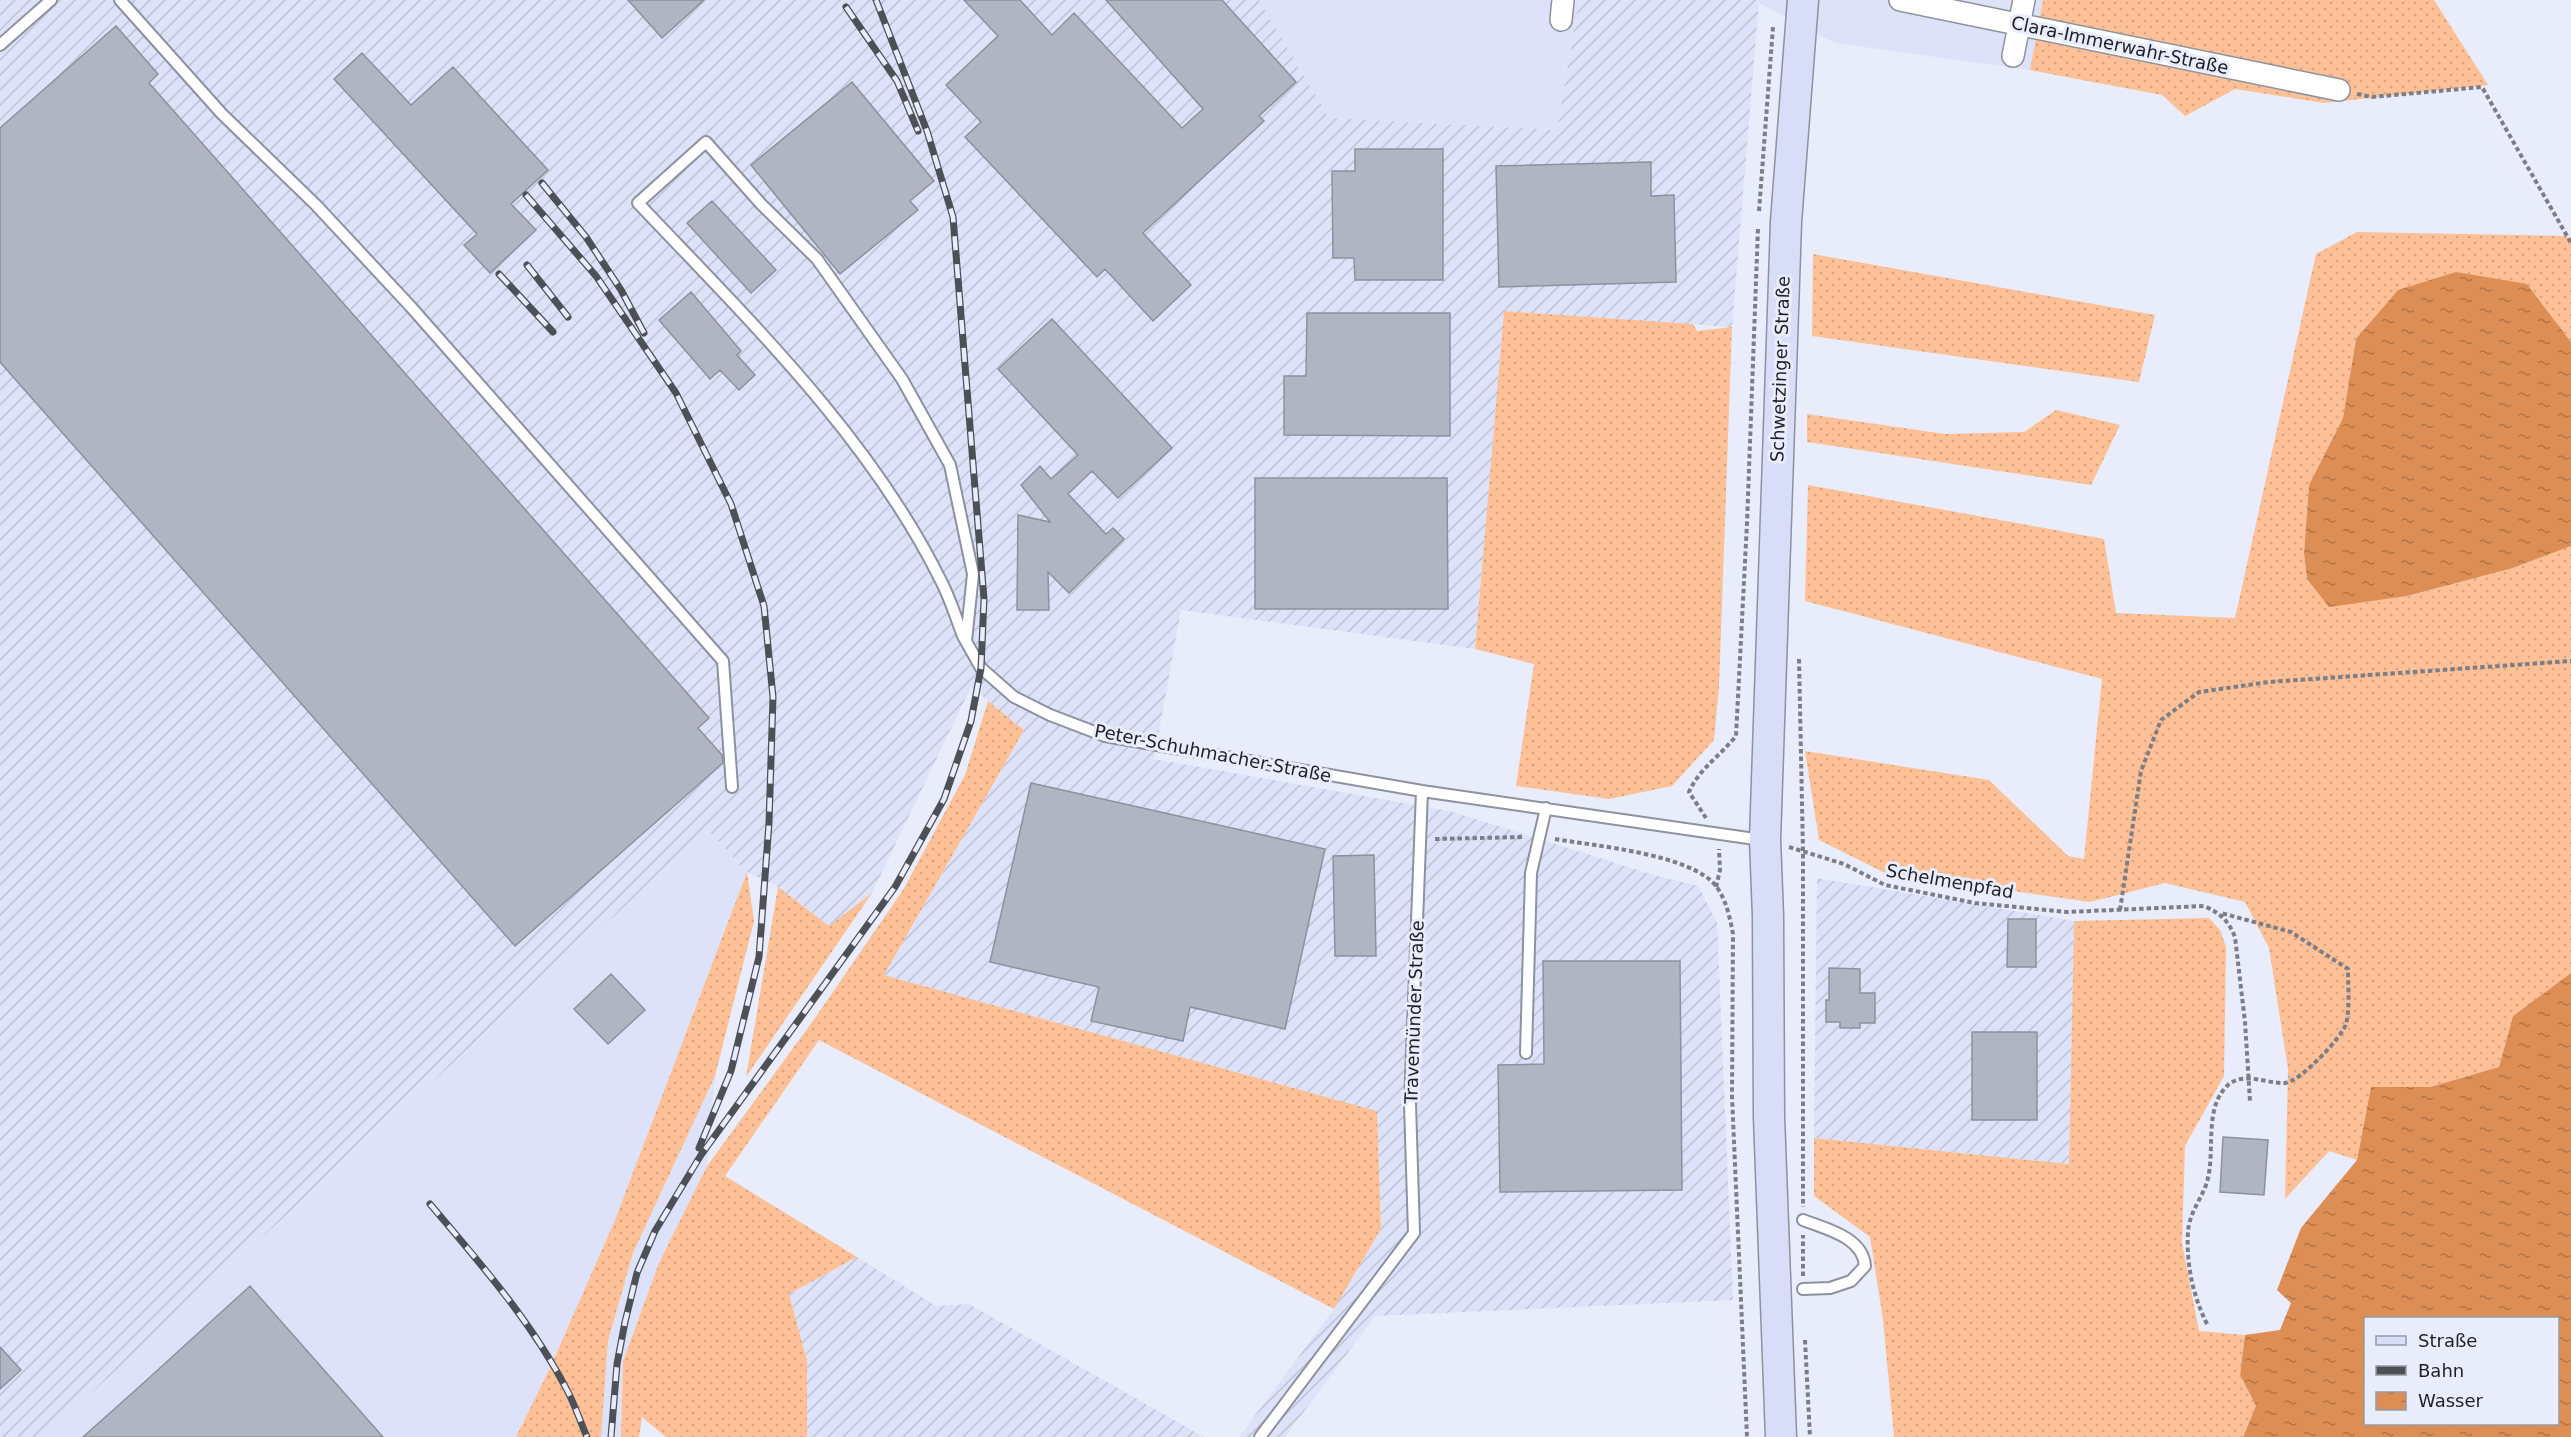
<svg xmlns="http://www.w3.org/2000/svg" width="2571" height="1437" viewBox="0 0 2571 1437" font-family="'DejaVu Sans',sans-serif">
	<defs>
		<pattern id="industrial-furrows" width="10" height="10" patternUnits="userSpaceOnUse" patternTransform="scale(1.5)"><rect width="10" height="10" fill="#dde2f8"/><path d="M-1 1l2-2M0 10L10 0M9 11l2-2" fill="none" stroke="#bdc2d4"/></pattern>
		<pattern id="grass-dots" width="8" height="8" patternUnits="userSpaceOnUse" patternTransform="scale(1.5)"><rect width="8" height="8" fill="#fec097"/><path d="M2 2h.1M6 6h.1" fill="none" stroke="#d9a582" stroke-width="1.8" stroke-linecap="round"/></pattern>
		<pattern id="water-ripples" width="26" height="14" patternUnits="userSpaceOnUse" patternTransform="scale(1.5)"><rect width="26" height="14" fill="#dd8e55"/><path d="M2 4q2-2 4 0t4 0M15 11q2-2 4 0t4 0" fill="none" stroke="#b37446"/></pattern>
	</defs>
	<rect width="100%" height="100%" fill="#e9ecfa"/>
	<path fill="#dde2f8" d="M1259 0H1579L1558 130 1329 118Z
		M1759 0H2043L2030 70 1835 43 1759 3Z
		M708 830 747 872 615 1220 550 1368 516 1437H43Z
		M715 1076 707 1166 659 1263 623 1360 621 1437H601L608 1341 633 1253Z"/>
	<path fill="url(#industrial-furrows)" d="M0 0H1259L1329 118 1557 130 1579 0H1759L1732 327 1504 311 1475 649 1181 610 1154 759 1450 811 1657 876 1698 886 1717 922 1733 1300 1375 1316 1285 1437H1239L1334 1309 1381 1229 1377 1111 884 975 1024 730 971 687 872 893 829 926 778 887 747 872 708 830 43 1437H0Z
		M1817 878 2074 921 2069 1164 1814 1138Z
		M857 1257 936 1306 969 1304 1204 1437H807V1361L789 1294Z"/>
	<path fill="url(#grass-dots)" d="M2043 0H2434L2488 85 2324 103 2235 89 2185 116 2162 95 2030 70Z
		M2357 232 2567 236 2571 243V342L2527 284 2356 339 2343 418 2309 485 2304 553 2307 579 2329 606 2407 596 2513 568 2571 546V973L2513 1016 2499 1067 2430 1087H2371L2357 1160 2329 1151 2285 1199 2288 1069 2269 948 2245 902 2165 883 2090 902 1885 873 1819 840 1805 751 1989 780 2068 856 2084 859 2102 679 1805 601 1808 485 2104 539 2116 613 2235 618 2316 254Z
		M1813 254 2155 315 2139 382 1812 336Z
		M1504 311 1693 324 1697 331 1732 327 1719 687 1714 740 1672 786 1609 799 1516 786 1534 664 1475 649Z
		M2056 410 2120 425 2091 485 1807 442V414L1945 434 2024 432Z
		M988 701 1024 730 884 975 1377 1111 1381 1229 1334 1309 819 1040 725 1176 857 1257 789 1294 807 1361V1437H666L642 1417 639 1437H621L623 1361 659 1263 707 1166 815 1018 903 890 965 775Z
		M747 872 754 921 715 1076 633 1253 608 1341 601 1437H516L550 1368 615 1220Z
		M778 887 829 926 872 893 746 1077Z
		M2209 918 2220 930 2226 947 2224 1076 2185 1146 2182 1243 2199 1331 2245 1335 2240 1375 2256 1406 2243 1437H1894L1883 1319 1870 1237 1814 1196V1138L2069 1164 2074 921Z"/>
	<path fill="url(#water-ripples)" fill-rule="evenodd" d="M2456 272 2527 284 2571 342V546L2513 568 2407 596 2329 607 2307 579 2304 553 2309 485 2343 418 2356 339 2398 290Z
		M2571 973V1437H2243L2256 1406 2240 1375 2245 1335 2280 1330 2291 1303 2277 1290 2301 1228 2357 1160 2371 1087H2430L2499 1067 2513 1016ZM2558 1318V1424H2366V1318Z"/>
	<path fill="#b1b4c2" stroke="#8d919d" stroke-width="1.5" d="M628 0H704L662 38Z
		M964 0H1020L1052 35 1074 13 1182 128 1203 109 1106 0H1222L1296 82 1259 116 1264 121 1143 233 1191 285 1153 321 1105 269 1097 277 965 137 981 122 946 85 998 36Z
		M116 26 158 74 149 83 709 718 698 728 722 755 723 763 515 946 0 362V128Z
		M362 53 411 105 453 67 548 170 511 204 536 230 490 273 464 245 477 234 334 79Z
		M852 82 934 181 910 201 918 210 840 274 751 165Z
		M1355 149H1443V280H1355L1354 258H1333L1332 171H1355Z
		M1651 162V196L1674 195 1676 282 1499 287 1496 166Z
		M712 201 776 270 751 293 687 223Z
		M691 292 741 351 737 355 755 375 739 390 720 370 710 379 659 320Z
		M1307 313H1450V436L1284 435V376H1306Z
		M1052 319 1172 448 1118 498 1092 471 1068 494 1106 534 1113 528 1124 539 1069 593 1048 572 1049 610H1017L1018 515 1050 522 1021 485 1040 466 1051 479 1078 455 998 369Z
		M1255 478H1447L1448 609H1255Z
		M1031 783 1325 849 1285 1029 1190 1007 1183 1041 1091 1021 1099 987 990 962Z
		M1374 855 1376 956H1335L1333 856Z
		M2008 919H2036V967H2007Z
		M1543 961H1680L1682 1190 1500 1192 1498 1065 1544 1064Z
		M1829 968 1860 969V993H1875V1023H1860V1028H1840V1022H1826V1000H1829Z
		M611 974 645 1010 608 1044 574 1009Z
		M1972 1032H2037V1120H1972Z
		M2223 1137 2268 1140 2264 1195 2220 1192Z
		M250 1286 383 1437H83L139 1387Z
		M0 1347 21 1370 0 1389Z"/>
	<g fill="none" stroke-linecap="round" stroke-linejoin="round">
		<defs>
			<path id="lane" d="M120 0 222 114 316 205 411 307 723 661 732 787
				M0 45 51 0
				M966 641 973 574 950 465 902 379 817 259 761 204 706 142 638 203C747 318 870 437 941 581 950 598 956 618 963 636L981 668 1014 697 1050 715 1105 736 1422 791 1762 840
				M1526 1053 1531 873 1546 808
				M1803 1289 1830 1288 1851 1281 1865 1266C1863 1237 1826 1229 1803 1220
				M1260 1437 1414 1233 1410 1104 1422 791"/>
			<path id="street" d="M1900 0 2339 90
				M1561 20 1563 0
				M2013 56 2024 0"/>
			<path id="secondary" d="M1781 1437 1769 1117 1768 916 1765 840 1786 222 1803 0"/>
		</defs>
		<use href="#lane" stroke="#8e919e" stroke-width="14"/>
		<use href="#street" stroke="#8e919e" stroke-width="24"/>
		<use href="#secondary" stroke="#8e919e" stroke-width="33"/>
		<path stroke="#7c7e87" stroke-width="4" stroke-dasharray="4.5 3" stroke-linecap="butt" d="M2357 94 2372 97 2482 87 2571 243
			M1759 211 1773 27
			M1799 659 1803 852V1207
			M1706 818 1689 792C1699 769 1720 756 1736 736L1747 523 1758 228
			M1435 839 1523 837
			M1555 839C1595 846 1691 854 1716 886 1726 899 1730 918 1733 934L1732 1096 1747 1437
			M1789 847 1844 864 1885 885 1975 903 2067 912 2204 906C2220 913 2228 920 2235 937L2245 1022 2250 1101
			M1716 887 1720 870 1719 849
			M2120 910 2141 771 2161 720 2199 692 2269 682 2571 661
			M1803 1276V1235
			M2207 1324C2193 1296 2186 1264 2188 1232 2189 1214 2200 1201 2206 1185 2217 1154 2202 1109 2228 1085 2244 1071 2267 1084 2285 1083 2300 1082 2342 1037 2346 1024 2350 1010 2348 984 2348 969L2291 932 2221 913
			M1805 1340 1810 1437"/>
		<use href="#lane" stroke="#fff" stroke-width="10"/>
		<use href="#street" stroke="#fff" stroke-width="21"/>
		<use href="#secondary" stroke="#d8ddf8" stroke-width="30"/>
		<defs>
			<path id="rail" d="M846 7 897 81 918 131
				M542 183 586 237 621 290 644 333
				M526 195 596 276 676 393 731 504 764 606 773 697 769 823 759 957 731 1071 699 1148
				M527 265 568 317
				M499 274 553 332
				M430 1204C480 1263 531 1321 567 1390 575 1405 580 1421 587 1437
				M611 1437 617 1364 625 1322 637 1273 655 1231 701 1155 895 887 944 799 971 721 981 668 984 599 953 217 927 131 876 0"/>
		</defs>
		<use href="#rail" stroke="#4d5056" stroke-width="7"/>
		<use href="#rail" stroke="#e9ecfa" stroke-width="4.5" stroke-dasharray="14" stroke-linecap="butt"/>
	</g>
	<g text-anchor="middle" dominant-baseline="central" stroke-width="6" stroke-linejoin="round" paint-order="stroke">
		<g font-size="18" fill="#1e2024" stroke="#e9ecfa">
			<text transform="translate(2120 45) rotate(12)">Clara-Immerwahr-Straße</text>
			<text transform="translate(1780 369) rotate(-88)">Schwetzinger Straße</text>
			<text transform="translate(1213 753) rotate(11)">Peter-Schuhmacher-Straße</text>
			<text transform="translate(1950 881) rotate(10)">Schelmenpfad</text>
			<text transform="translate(1414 1012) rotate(-88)">Travemünder Straße</text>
		</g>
	</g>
	<rect x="2364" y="1317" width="195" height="108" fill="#e9ecfa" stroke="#989aa4" stroke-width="1.5"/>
	<rect x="2376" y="1336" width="30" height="9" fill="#d8ddf8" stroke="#989aa4" stroke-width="1.5"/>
	<text x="2418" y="1347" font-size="18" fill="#1e2024">Straße</text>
	<rect x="2376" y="1366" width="30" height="9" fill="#4d5056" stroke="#989aa4" stroke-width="1.5"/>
	<text x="2418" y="1377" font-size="18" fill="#1e2024">Bahn</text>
	<rect x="2376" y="1392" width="30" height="18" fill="url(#water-ripples)" stroke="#989aa4" stroke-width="1.5"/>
	<text x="2418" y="1407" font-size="18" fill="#1e2024">Wasser</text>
</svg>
